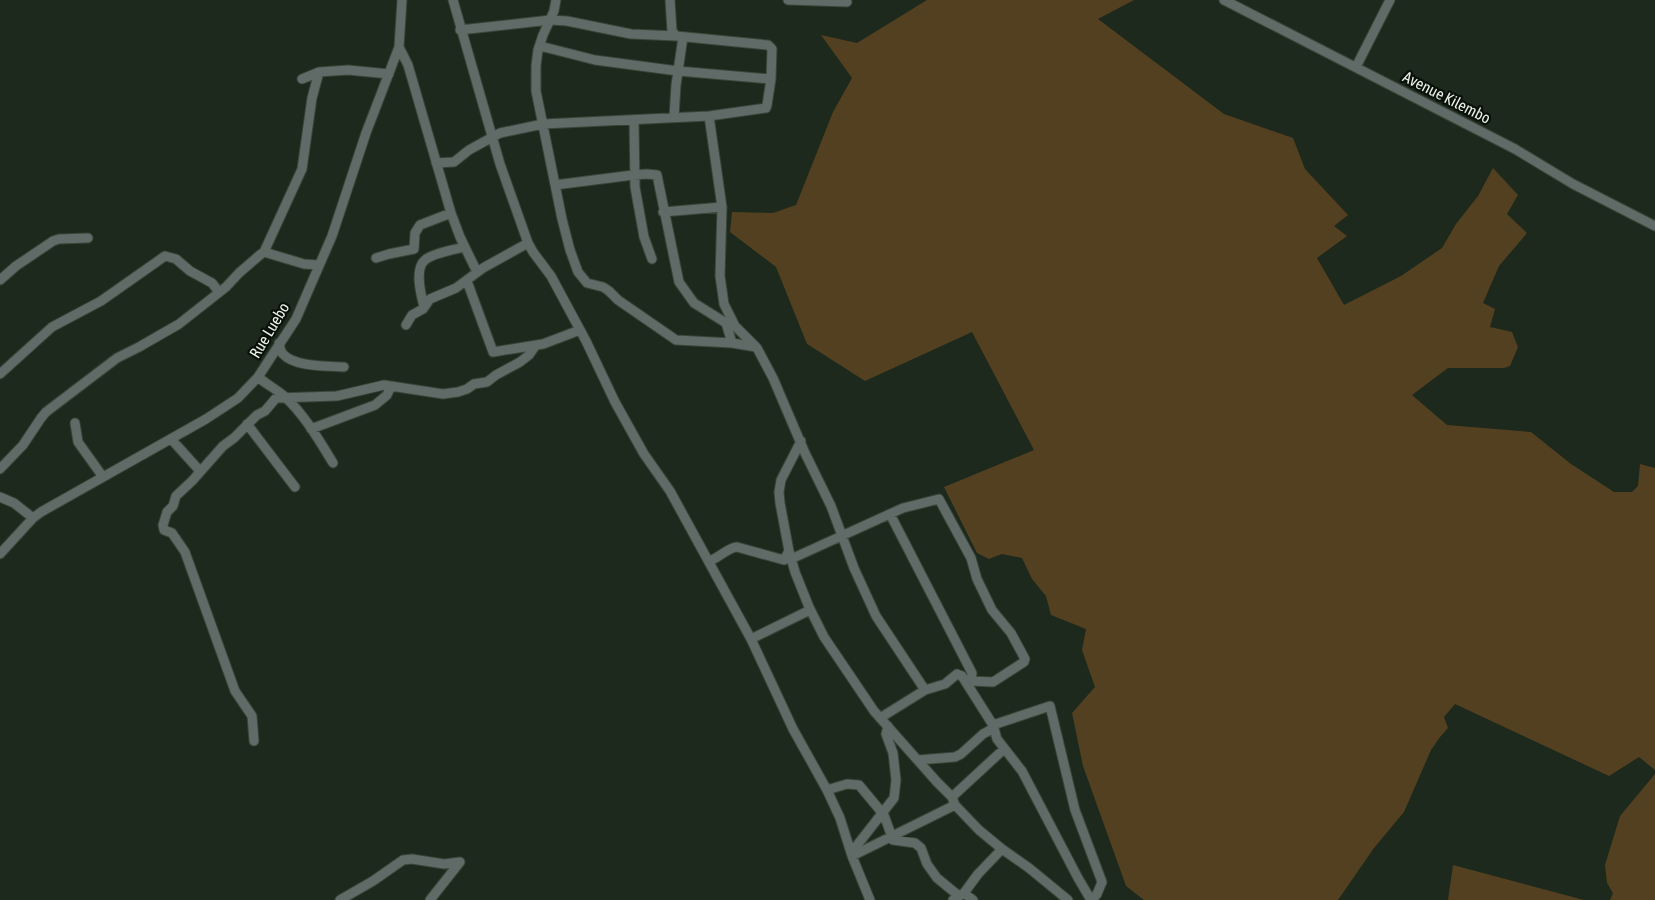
<svg xmlns="http://www.w3.org/2000/svg" width="1655" height="900" viewBox="0 0 1655 900" font-family="'Asap Condensed',sans-serif">
	<rect width="100%" height="100%" fill="#1c291c"/>
	<path fill="#534020" d="M927 0H1134L1098 19 1224 114 1293 138 1305 169 1348 215 1334 226 1347 236 1317 258 1344 305 1401 276 1442 248 1456 224 1478 196 1493 168 1518 195 1507 214 1527 233 1499 266 1483 303 1495 309 1490 327 1512 332 1518 347 1510 366 1504 368H1448L1412 395 1447 425 1531 432 1571 464 1614 492H1632L1638 486 1640 464 1655 468V770L1639 757 1609 776 1455 704 1444 717 1448 728 1440 737 1431 750 1404 812 1374 848 1338 900H1144L1126 886 1083 766 1072 713 1095 687 1082 650 1086 629 1051 615 1046 596 1032 579 1022 558 1002 554 989 559 977 553 944 487 1034 450 972 332 865 381 807 344 776 267 730 232 732 212 773 213 796 205 833 112 852 78 821 35 857 43Z
		M1655 774V900H1610L1613 893 1607 883 1605 865 1620 816Z
		M1453 865 1584 900H1448Z"/>
	<g fill="none" stroke-linecap="round" stroke-linejoin="round">
		<defs>
			<path id="minor" d="M453 0 500 164 528 243 533 252 551 276 586 341 615 402 644 454 670 491 751 639 793 729 827 790 840 818 852 856 870 900
				M556 0 554 11 543 35 538 50 536 66V91L562 219 570 250 578 272 587 283 603 287 609 291 618 300 676 340 732 343 756 347
				M670 0 672 31 676 36
				M788 0 847 2
				M1224 0 1515 149 1573 184 1655 226
				M540 46 595 60 678 71 771 79
				M399 47 408 65 451 213 460 237 477 272
				M1356 67 1390 0
				M302 79 319 72 348 70 389 74
				M709 116 722 207 720 276 724 304 735 326 757 348 773 378 805 453 831 506 854 568 876 616 925 690
				M674 117 676 85 683 37
				M634 120 635 187 644 237 652 259
				M436 163 454 162 469 150 500 133 543 124 709 116 766 108 767 105 771 79 772 49 768 45 676 36 631 34 567 21 550 20 460 30
				M555 185 633 175 647 174 657 175 679 282 694 303 726 323 732 343
				M663 212 722 207
				M264 252 302 169 312 98 319 72
				M376 258 389 254 414 249 415 233 420 225 451 213
				M0 280 16 266 53 241 59 239 88 238
				M467 281 493 352 543 344 580 330
				M424 307C421 295 414 269 425 260 433 253 454 250 464 247
				M406 325 412 315 423 309 430 299 456 288 483 268 528 243
				M279 343C280 347 280 351 283 354 294 367 328 366 344 367
				M0 374 52 327 101 301 165 256 176 259 190 271 212 283 219 292
				M258 377C266 384 276 389 284 396 304 414 319 440 333 463
				M75 423 78 442 103 477
				M247 424 295 487
				M311 429 375 405 387 395 391 386
				M172 440 200 471
				M801 441 781 480 779 492 780 503 789 551 795 572 809 607 824 637 874 711 937 782 952 797 955 805 979 830 1002 849 1029 868 1068 900
				M0 469 23 445 41 418 46 412 117 358 139 347 179 324 226 287 239 273 261 254 264 252 304 264 319 265
				M0 497 14 503 33 518
				M890 514 972 673 971 681 966 682
				M0 554 33 518 41 512 206 419 238 398 258 377 296 319 332 236 366 133 399 47 402 0
				M791 559 903 508 939 499 971 558 977 579 992 610 1011 633 1025 659 1024 662 993 682 971 681
				M709 561C719 558 727 548 737 547L784 560 789 551
				M751 639 810 610
				M880 718 925 690 945 684 957 674 962 676 993 725 997 739 1022 771 1078 878 1091 900
				M993 725 1050 706 1075 810 1102 882 1097 894 1092 900
				M254 741 252 716 235 691 185 552 172 533 164 530 163 525 167 512 173 506 176 496 192 481 223 446 234 438 257 415 265 411 276 398 337 396 384 385 443 394 458 392 467 389 474 384 487 382 496 375 520 362 529 355 536 345
				M918 760 955 757 961 754 983 734 994 728
				M827 790 847 784 859 785 884 815 893 840 915 843 921 848 927 864 937 878 959 896
				M952 797 1004 749
				M851 853 894 798 896 780 893 753 886 734 888 726
				M852 856 955 805
				M964 893 973 900
				M340 900 373 881 403 860 412 859 444 864 460 862
				M430 900 460 862
				M953 900 964 893 978 874 1002 849"/>
		</defs>
		<use href="#minor" stroke="#394539" stroke-width="11"/>
		<use href="#minor" stroke="#606a67" stroke-width="9"/>
	</g>
	<g text-anchor="middle" dominant-baseline="central" stroke-width="4.5" stroke-linejoin="round" paint-order="stroke">
		<g font-size="16" fill="#eaf3ea" stroke="#0a100a">
			<text transform="translate(1447 97) rotate(27)">Avenue Kilembo</text>
			<text transform="translate(269 330) rotate(-59)">Rue Luebo</text>
		</g>
	</g>
</svg>
